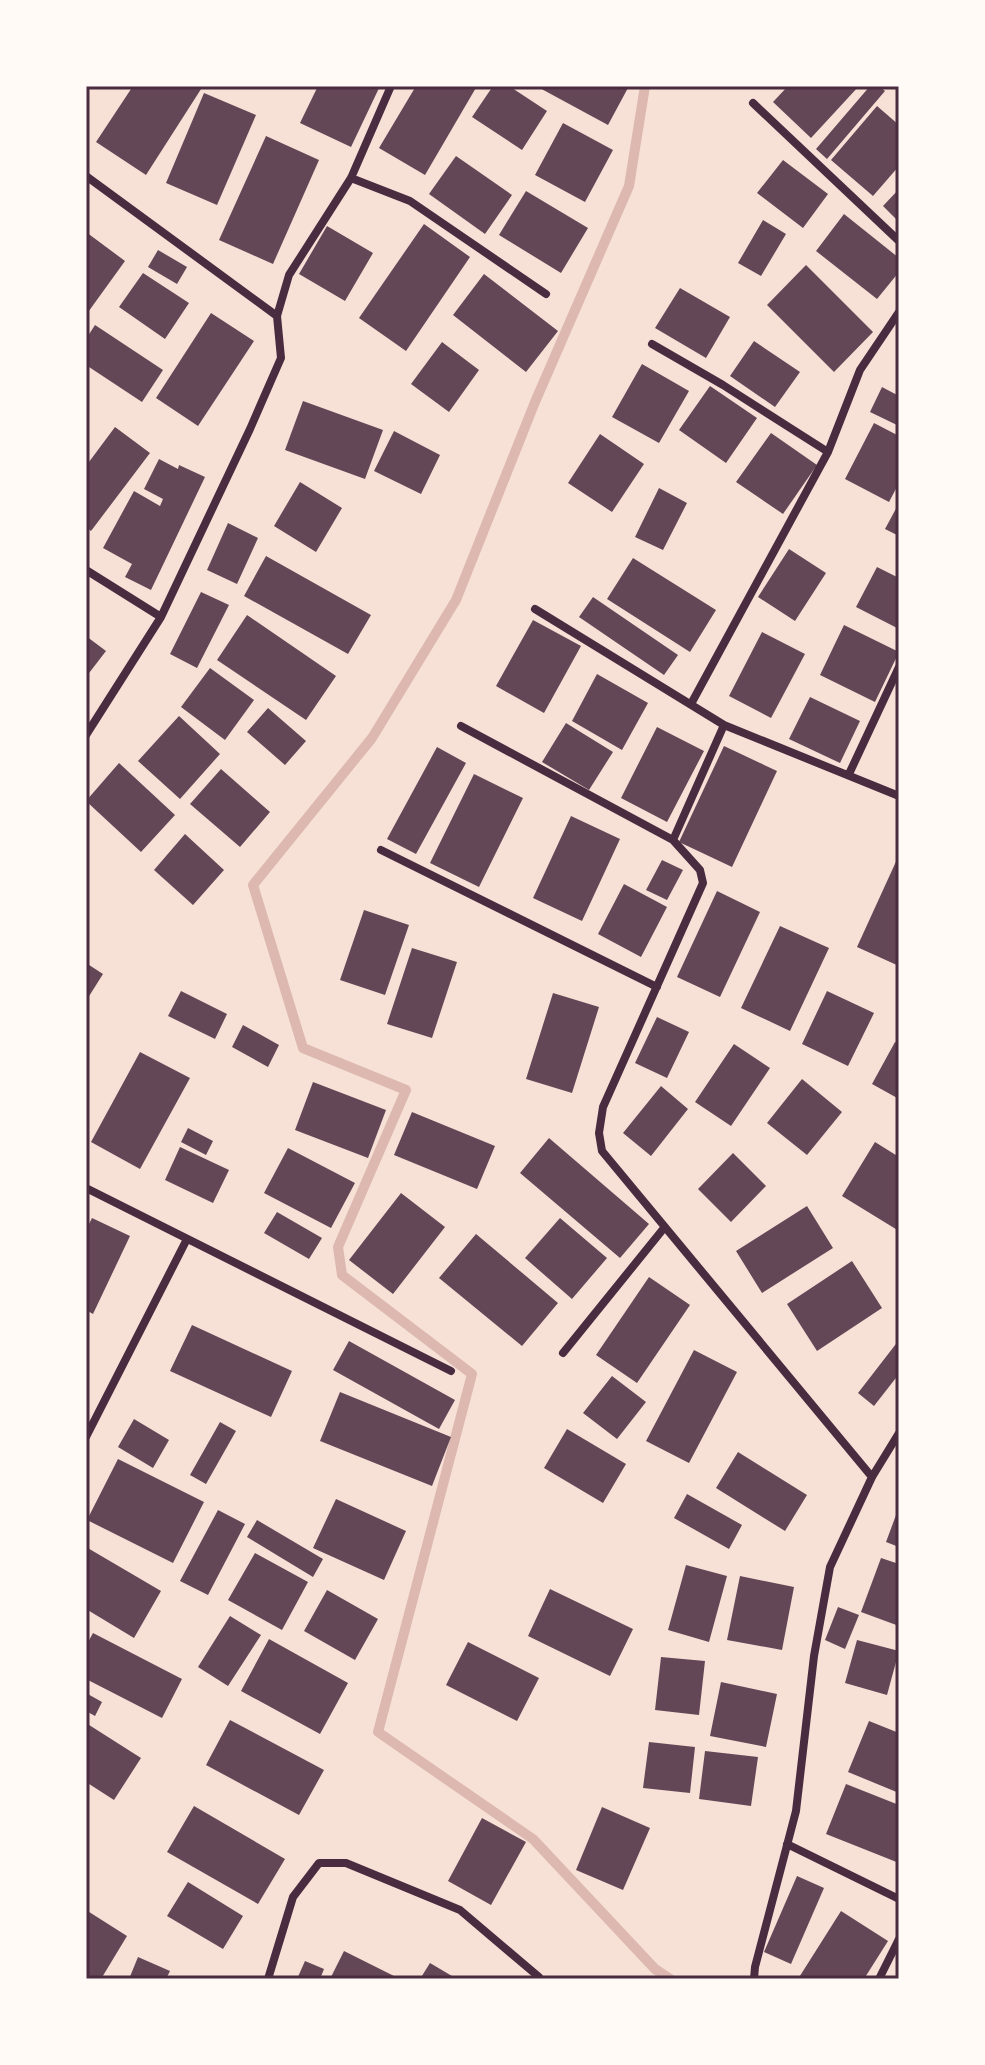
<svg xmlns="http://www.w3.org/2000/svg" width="985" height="2065" viewBox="0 0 985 2065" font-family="'PT Sans',sans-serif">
	<rect width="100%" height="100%" fill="#f7e1d7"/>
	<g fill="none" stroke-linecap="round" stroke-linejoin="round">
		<path stroke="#dcb8b0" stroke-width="10" d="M645 86 629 186 535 402 456 600 372 738 253 885 303 1048 406 1090 338 1247 342 1275 472 1374 378 1732 533 1839 655 1969 670 1979"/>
	</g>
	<path fill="#644757" d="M133 86H203L146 175 96 142Z
		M318 86H380L351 147 300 123Z
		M416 86H477L425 175 379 148Z
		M493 86H509L547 111 522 150 472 117Z
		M536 86H629L608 125Z
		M788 86H859L811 138 773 102Z
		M870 86H879L885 91 827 159 816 149Z
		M204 93 256 115 217 205 166 183Z
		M877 106 899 125V166L873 196 831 160Z
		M563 123 613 150 585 202 535 175Z
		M266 136 319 160 273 264 219 240Z
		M456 156 512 195 485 234 429 194Z
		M783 160 828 194 803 228 757 193Z
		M899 189V222L883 206Z
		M526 191 588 228 561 273 499 235Z
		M844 214 899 258V272L877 299 816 251Z
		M763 220 786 234 761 276 738 263Z
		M424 224 470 257 406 351 359 318Z
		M327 226 373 253 345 301 299 274Z
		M86 232 125 261 86 315Z
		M158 250 187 267 177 284 148 267Z
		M806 265 873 332 834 372 767 305Z
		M143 273 189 303 165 339 119 307Z
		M484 274 558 331 526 372 453 315Z
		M680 288 730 317 706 358 655 328Z
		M211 313 254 341 198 426 156 398Z
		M95 325 163 370 142 402 86 365V339Z
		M754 341 800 372 775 407 730 376Z
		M442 342 479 370 449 412 411 384Z
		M642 364 689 391 659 443 612 417Z
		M710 386 757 418 726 463 679 430Z
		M882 387 899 396V426L870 412Z
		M303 401 383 430 365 479 285 450Z
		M874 423 899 436V483L889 502 845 479Z
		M115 427 150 453 91 531 86 527V466Z
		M394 431 440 455 421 494 374 471Z
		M771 433 817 465 783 514 736 482Z
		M600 434 644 464 612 512 568 483Z
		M159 459 178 469 179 465 205 477 151 590 125 577 132 564 103 548 134 491 160 506 163 499 144 489Z
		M300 482 342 508 316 552 274 526Z
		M659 488 687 503 663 550 635 537Z
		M899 503V536L885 529Z
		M228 523 258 538 237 584 207 570Z
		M789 549 826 573 795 621 758 597Z
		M266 556 371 615 348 654 244 596Z
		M633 558 716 610 690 652 607 599Z
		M877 567 899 578V629L856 607Z
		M201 592 229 605 197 668 170 654Z
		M593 597 678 655 664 675 579 617Z
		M247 615 336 676 306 720 217 660Z
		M533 620 581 646 544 713 496 686Z
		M844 625 899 652 875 702 820 675Z
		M762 632 805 654 771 718 729 696Z
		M86 636 106 651 86 677Z
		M210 668 254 700 225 740 181 707Z
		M597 674 648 703 622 750 572 721Z
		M810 697 860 721 840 763 789 739Z
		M268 708 306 741 285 765 247 732Z
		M179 716 220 754 180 799 138 761Z
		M566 723 613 752 589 790 542 762Z
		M657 727 704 751 667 822 621 798Z
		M724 746 777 771 732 867 679 842Z
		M437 747 466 763 416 854 387 839Z
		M119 763 175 815 141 852 86 801Z
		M221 769 270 812 240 847 190 804Z
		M474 774 523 798 479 887 430 863Z
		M571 816 620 839 582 921 533 898Z
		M185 834 224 870 193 905 154 870Z
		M899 855V966L857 947Z
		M662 860 683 870 667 900 646 890Z
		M624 884 667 907 641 957 598 934Z
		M717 891 760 912 720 997 677 977Z
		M364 910 409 925 385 995 340 980Z
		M780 926 829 948 790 1031 741 1008Z
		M412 948 457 962 432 1038 387 1024Z
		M86 963 103 974 86 1001Z
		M181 991 227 1014 215 1039 168 1016Z
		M827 991 874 1013 848 1066 802 1044Z
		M553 993 599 1007 572 1093 526 1079Z
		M657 1017 689 1032 667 1078 635 1063Z
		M243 1025 279 1045 268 1067 232 1047Z
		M895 1042 899 1044V1099L872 1084Z
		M734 1044 770 1068 731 1126 695 1102Z
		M140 1052 190 1078 140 1169 91 1142Z
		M802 1079 842 1112 807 1155 767 1123Z
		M313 1082 386 1110 368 1158 295 1130Z
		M661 1086 688 1109 651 1156 623 1133Z
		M412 1112 495 1146 477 1189 394 1155Z
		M188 1128 213 1141 206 1155 181 1142Z
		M549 1138 649 1224 620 1258 520 1173Z
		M875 1142 899 1157V1231L842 1196Z
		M180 1147 229 1170 213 1203 165 1180Z
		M288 1148 355 1183 331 1228 264 1193Z
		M733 1153 766 1186 731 1222 698 1189Z
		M401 1193 445 1227 393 1294 349 1260Z
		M807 1206 833 1248 762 1293 736 1251Z
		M277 1212 322 1238 309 1259 264 1233Z
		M92 1218 130 1236 93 1314 86 1310V1230Z
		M560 1218 607 1258 572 1299 525 1258Z
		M476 1234 558 1303 522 1346 439 1278Z
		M852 1261 882 1308 817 1351 787 1304Z
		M649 1277 690 1305 637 1383 596 1355Z
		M192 1325 292 1371 271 1417 170 1371Z
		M899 1340V1374L874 1406 858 1393Z
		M349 1341 455 1400 439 1429 333 1370Z
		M694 1350 737 1372 689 1463 646 1441Z
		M612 1376 646 1402 617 1439 583 1413Z
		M340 1392 451 1437 432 1486 320 1441Z
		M134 1419 169 1440 153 1468 118 1447Z
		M220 1422 236 1431 206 1484 190 1475Z
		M567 1429 626 1464 603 1503 544 1468Z
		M738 1452 807 1495 785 1531 716 1488Z
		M118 1459 204 1502 173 1563 87 1520Z
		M687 1494 742 1525 729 1549 674 1518Z
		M336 1499 406 1531 384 1580 313 1548Z
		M899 1507V1547L886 1542Z
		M218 1510 245 1524 208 1595 180 1581Z
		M257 1520 323 1559 313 1577 247 1537Z
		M86 1547 161 1591 134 1638 86 1609Z
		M255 1553 308 1582 282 1630 228 1600Z
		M881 1558 899 1564V1626L861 1612Z
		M686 1565 727 1576 709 1642 668 1630Z
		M740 1576 794 1587 782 1650 727 1640Z
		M550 1589 633 1629 610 1676 528 1636Z
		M327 1590 378 1619 355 1660 304 1631Z
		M838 1607 859 1615 845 1649 825 1640Z
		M230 1616 261 1635 228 1686 198 1667Z
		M93 1633 182 1679 162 1718 86 1679V1646Z
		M269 1639 348 1683 320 1734 241 1691Z
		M857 1640 899 1651 887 1695 845 1683Z
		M468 1642 539 1678 517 1721 446 1685Z
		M661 1657 705 1661 699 1715 655 1710Z
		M721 1682 777 1694 766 1747 710 1736Z
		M86 1693 102 1702 95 1716 86 1711Z
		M230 1720 324 1770 299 1815 206 1765Z
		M869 1721 899 1733V1793L848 1772Z
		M86 1723 141 1758 114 1800 86 1782Z
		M649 1742 695 1747 690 1793 643 1788Z
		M705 1751 758 1757 751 1806 699 1799Z
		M846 1784 899 1805V1863L826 1834Z
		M194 1806 285 1859 258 1904 167 1852Z
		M602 1807 650 1828 623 1890 576 1870Z
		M482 1818 526 1842 491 1905 448 1881Z
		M797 1876 824 1888 791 1964 764 1952Z
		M188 1882 243 1916 223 1949 167 1916Z
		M86 1910 127 1936 101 1979H86Z
		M841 1911 888 1941 864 1979H798Z
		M344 1951 400 1979H330Z
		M138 1957 170 1971 166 1979H129Z
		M305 1961 324 1969 320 1979H297Z
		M430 1963 457 1979H420Z"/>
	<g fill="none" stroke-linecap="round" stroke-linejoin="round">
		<path stroke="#4a2c40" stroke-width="8" d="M753 103 899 241
			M86 176 277 316
			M351 178 410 201 546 294
			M652 344 723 385 828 452
			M86 570 161 617
			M535 609 724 725 899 796
			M691 704 828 452 860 370 899 312
			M724 725 673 840 700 870 703 883 603 1107 599 1133 602 1151 872 1477
			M461 726 673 840
			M86 735 161 617 250 429 281 358 277 316 289 275 351 178 391 86
			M849 774 899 667
			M381 850 657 987
			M86 1188 451 1371
			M563 1353 664 1228
			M86 1437 187 1239
			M787 1844 899 1899
			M268 1979 293 1897 319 1863H346L460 1910 539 1977
			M754 1979 755 1967 796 1811 814 1656 830 1567 872 1477 899 1433
			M879 1979 899 1939"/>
	</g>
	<rect width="985" height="2065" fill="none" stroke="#fffaf5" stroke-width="176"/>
	<rect x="88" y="88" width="809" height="1889" fill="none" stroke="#4a2c40" stroke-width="3"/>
</svg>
